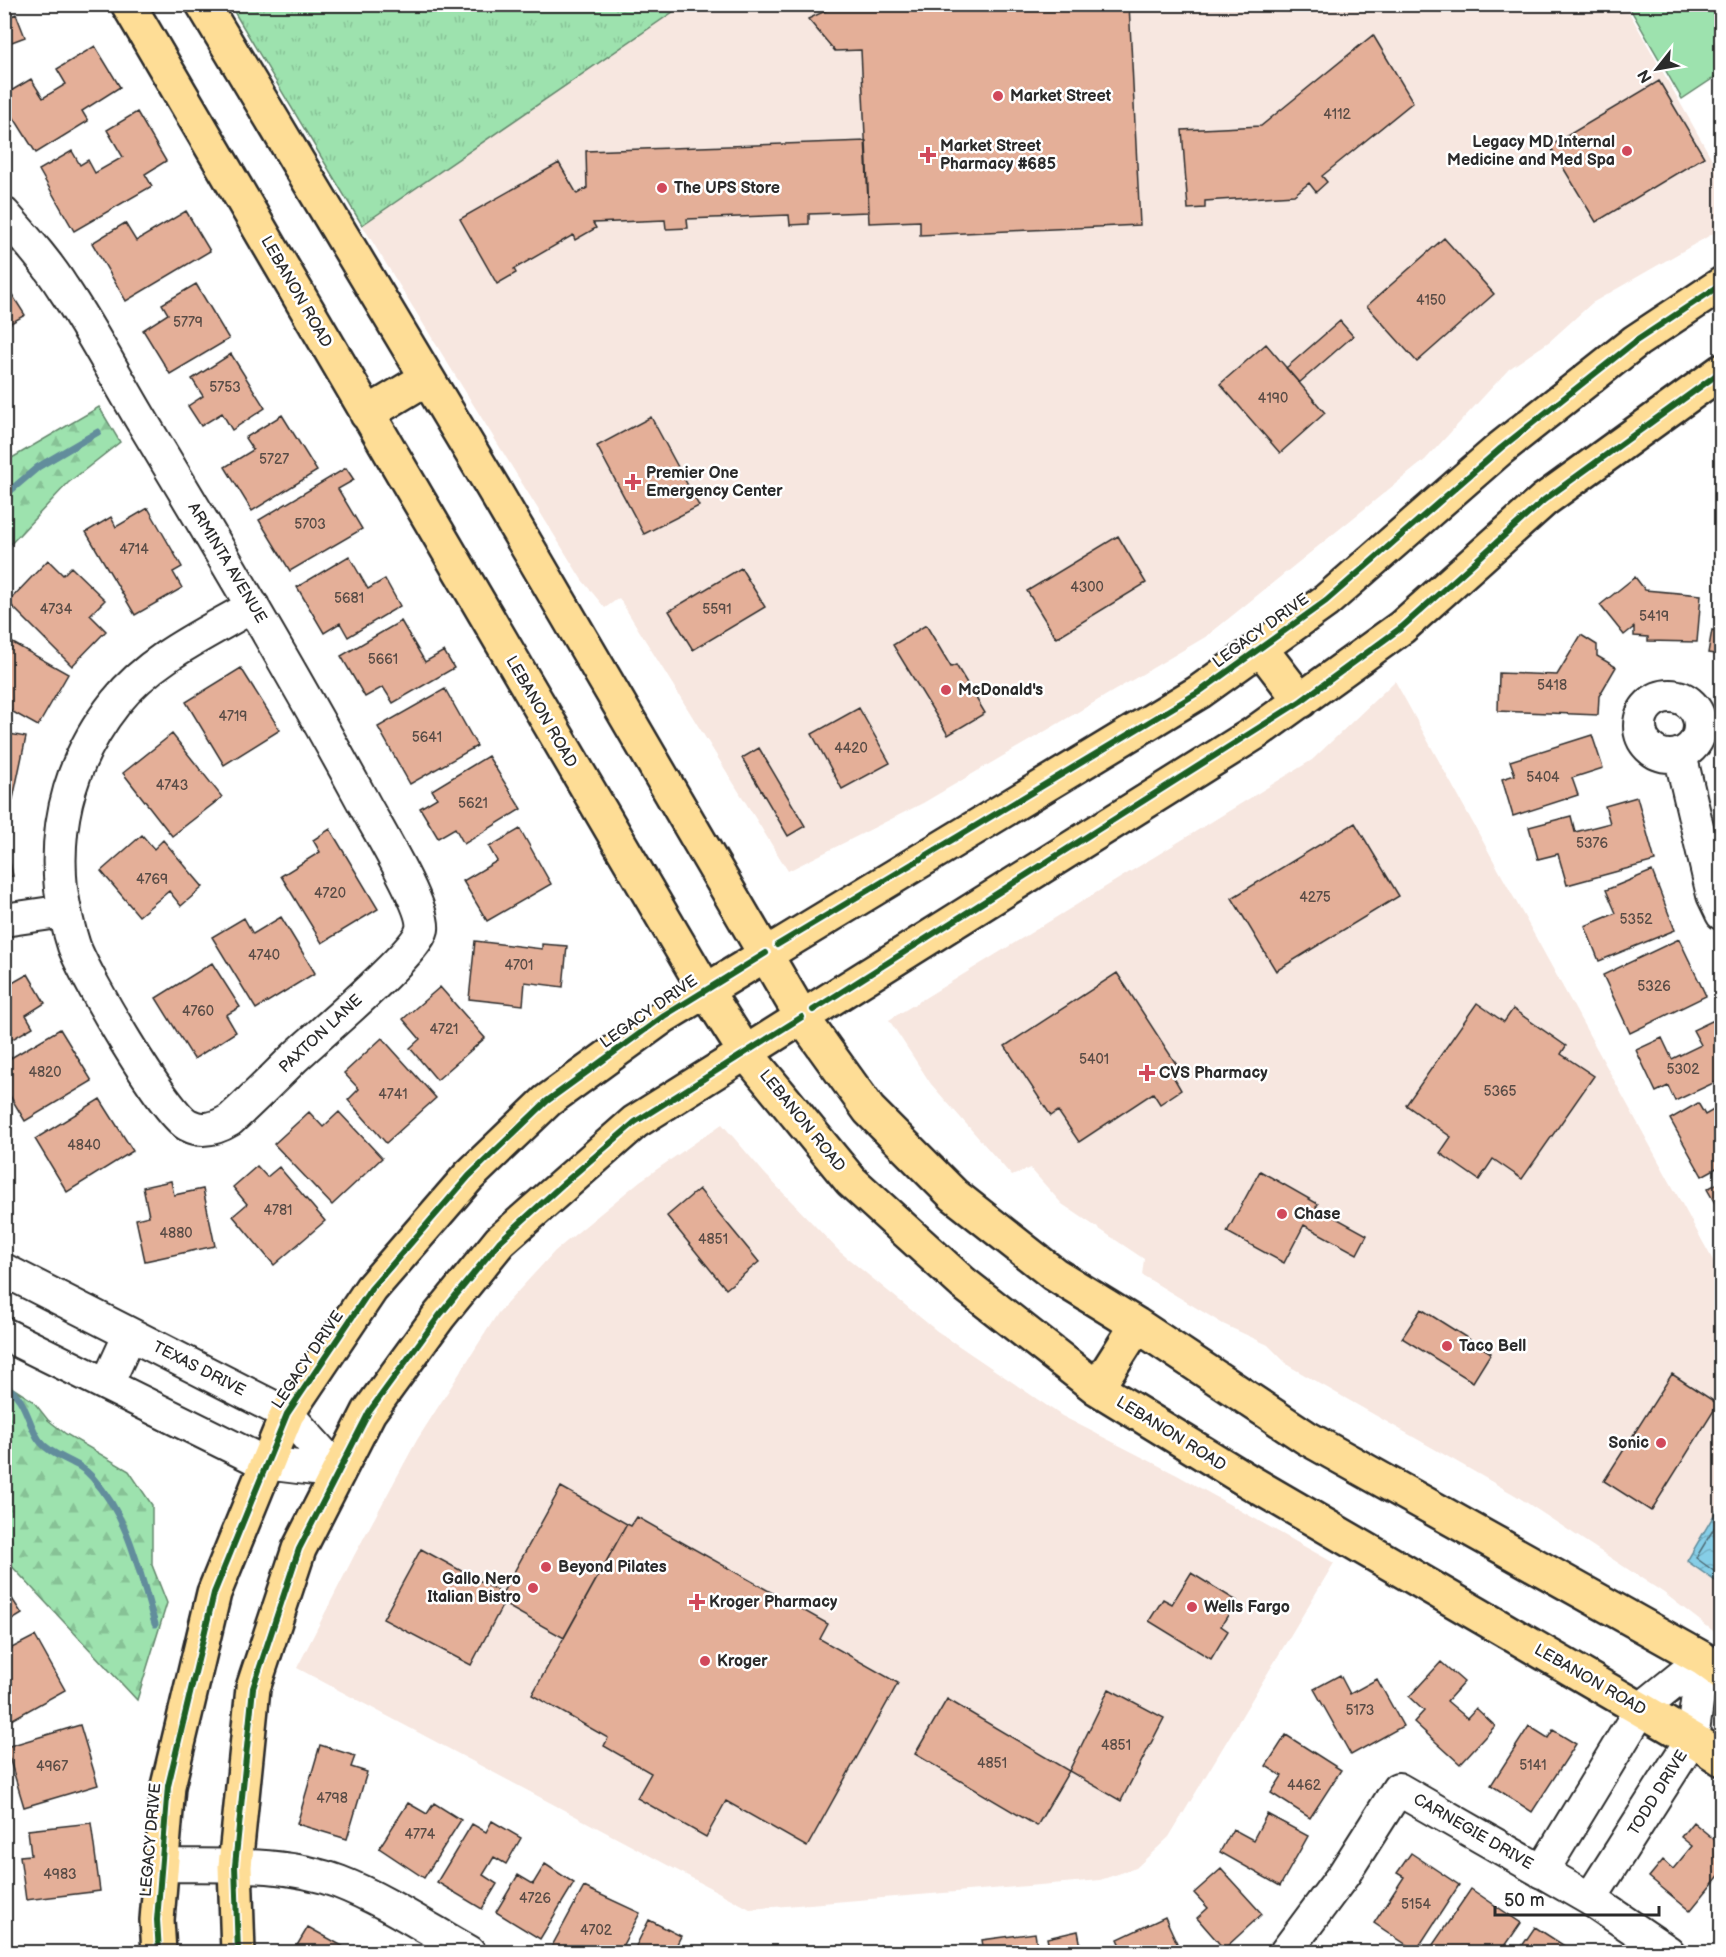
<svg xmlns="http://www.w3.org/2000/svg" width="1726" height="1957" viewBox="0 0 1726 1957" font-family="'Balsamiq Sans',sans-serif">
	<defs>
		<pattern id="grass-tufts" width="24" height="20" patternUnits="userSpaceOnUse" patternTransform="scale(1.5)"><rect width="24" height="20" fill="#9de2ae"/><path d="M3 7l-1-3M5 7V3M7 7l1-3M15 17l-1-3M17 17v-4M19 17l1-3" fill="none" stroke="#87c296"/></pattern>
		<pattern id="forest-firs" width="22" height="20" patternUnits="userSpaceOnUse" patternTransform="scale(1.5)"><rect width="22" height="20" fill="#9de2ae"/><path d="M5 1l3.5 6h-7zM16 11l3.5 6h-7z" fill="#87c296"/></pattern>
		<pattern id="water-waves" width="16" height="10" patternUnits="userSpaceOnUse" patternTransform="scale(1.5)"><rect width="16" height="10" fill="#86cee7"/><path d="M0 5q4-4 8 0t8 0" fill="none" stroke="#74b1c6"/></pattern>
	</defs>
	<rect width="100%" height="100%" fill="#fff"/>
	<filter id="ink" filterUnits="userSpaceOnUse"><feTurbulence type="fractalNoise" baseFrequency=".0167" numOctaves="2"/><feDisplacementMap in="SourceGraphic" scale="12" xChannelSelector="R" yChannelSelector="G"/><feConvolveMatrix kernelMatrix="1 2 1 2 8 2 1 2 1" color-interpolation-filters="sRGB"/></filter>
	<g filter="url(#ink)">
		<path fill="#f7e7e0" d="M683 4 1625 5 1722 177 1721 229 1592 303 1550 341 1509 369 1425 460 1207 636 923 803 788 871 619 598 605 608 582 580 362 225Z
			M1395 681 1721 1275V1637L1664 1593 1515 1495 1289 1366 1268 1345 1223 1324 1142 1275 1144 1259 1062 1204 1030 1168 1012 1176 931 1084 889 1020 1312 760Z
			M722 1124 765 1174 840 1252 937 1331 1062 1416 1177 1475 1334 1563 1169 1837 1136 1868 1100 1880 750 1909 297 1668 355 1554 417 1440 498 1313 555 1251 640 1181Z"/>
		<path fill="url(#grass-tufts)" stroke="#64866c" stroke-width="1.5" d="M230 5H683L362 225Z"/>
		<path fill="url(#forest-firs)" stroke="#64866c" stroke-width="1.5" d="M99 407 120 442 68 483 5 550V462Z
			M5 1383 33 1401 48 1420 66 1434 129 1471 152 1505V1565L167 1603 137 1700 5 1559Z"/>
		<path fill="#9de2ae" stroke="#64866c" stroke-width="1.5" d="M1628 5H1721V73L1682 99Z"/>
		<path fill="url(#water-waves)" stroke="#628d9c" stroke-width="1.5" d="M1721 1503V1585L1687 1561Z"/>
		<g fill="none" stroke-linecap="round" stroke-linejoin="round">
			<path stroke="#4f6c76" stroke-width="1.5" d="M1722 1515 1696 1558 1722 1577"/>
			<path stroke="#628d9c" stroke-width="7" d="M4 496 38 467 98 432
				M4 1387C25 1393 28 1425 39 1440 52 1458 78 1460 92 1477 130 1519 139 1572 155 1624"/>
		</g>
		<path fill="#e4af98" stroke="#2b2b2b" stroke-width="1.5" d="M840 4H1129L1140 225 920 235V221L869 223 861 50 835 51 808 19Z
			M16 14 25 37 4 45V19Z
			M1373 35 1413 102 1322 176 1327 182 1316 192 1309 183 1294 195 1205 201V208L1188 209 1182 130 1261 126Z
			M95 46 120 87 82 111 88 121 36 153 4 102V95L31 79 43 98 66 84 57 69Z
			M1659 81 1704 157 1596 222 1550 146Z
			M137 112 166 161 145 174 152 186 74 231 39 170 72 151 80 165 88 160 95 173 123 157 107 130Z
			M866 141 869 212 809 214V224L790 225 789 215 687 219 688 228 666 229 665 220 593 223 596 228 575 240 573 235 514 269 516 273 497 284 460 219 559 163 577 194 587 188 586 151Z
			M186 211 210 251 126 301 92 243 125 223 136 241Z
			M1444 238 1494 294 1417 362 1367 306Z
			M4 282 25 315 4 327Z
			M196 284 229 339 170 374 143 330 168 314 162 304Z
			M1340 321 1353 336 1299 383 1286 368Z
			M1266 344 1325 413 1280 453 1220 384Z
			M231 354 265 408 232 430 222 413 201 426 188 406 203 396 192 379Z
			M282 415 317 471 252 511 225 467 253 450 245 438Z
			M651 417 699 506 644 534 597 446Z
			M346 468 354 480 338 489 362 529 290 571 259 520Z
			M148 508 182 567 173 572 182 588 135 615 86 532 111 517 116 527Z
			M1118 536 1146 583 1056 638 1027 591Z
			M349 556 368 589 385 579 400 606 348 637 340 623 324 633 297 587Z
			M48 560 63 575 71 567 105 600 90 615 106 631 72 666 8 602Z
			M741 568 765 607 693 650 669 611Z
			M1635 577 1645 590 1701 595 1697 642 1648 641V637L1634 636V627L1624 635 1600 605Z
			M1720 609H1722V655L1708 653 1712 630 1717 631Z
			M401 621 425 662 444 651 454 668 393 703 383 687 365 697 341 656Z
			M926 625 951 667 956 665 985 713 948 735 893 645Z
			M1581 635 1597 645V656L1616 667 1599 696 1598 715 1498 711 1499 673 1557 675Z
			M4 638 68 674 38 726 4 707Z
			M241 668 280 730 224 765 186 702Z
			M445 689 477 746 410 784 378 727Z
			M859 708 890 763 842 789 812 734Z
			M4 733 26 737 13 799 4 797Z
			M172 734 222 797 172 836 123 773Z
			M1592 735 1603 768 1572 778 1578 795 1513 816 1502 779 1515 775 1510 761Z
			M759 748 805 826 788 836 742 758Z
			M488 756 521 809 464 844 455 828 438 838 420 808 437 798 432 790Z
			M1637 797 1655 861 1567 885 1558 854 1538 859 1529 827 1571 816 1575 832 1610 823 1605 806Z
			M1355 823 1399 896 1276 971 1232 898Z
			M330 829 378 909 322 943 281 876 320 852 313 840Z
			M520 829 551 884 487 921 463 881 497 861 489 847Z
			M4 833 13 876 4 877Z
			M142 835 154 849 163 840 203 887 181 906 169 891 139 916 101 871Z
			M1652 871 1675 930 1599 961 1585 926 1616 913 1606 890Z
			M281 917 315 973 256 1009 212 937 244 918 253 934Z
			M1679 939 1706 996 1630 1033 1603 975Z
			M475 941 542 949V944L567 946 563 987 525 982 523 1005 469 999Z
			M212 963 240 1007 226 1015 236 1032 194 1059 156 998Z
			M1117 973 1182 1073 1174 1078 1181 1090 1160 1104 1153 1093 1079 1142 1058 1111 1051 1116 1005 1046Z
			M28 974 45 1003 26 1015 33 1027 4 1044V983L7 986Z
			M440 987 485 1038 437 1080 410 1048 420 1039 403 1019Z
			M1477 1003 1504 1022 1513 1009 1566 1046 1561 1054 1594 1076 1522 1179 1493 1159 1479 1180 1440 1153 1451 1137 1406 1105Z
			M1714 1020 1722 1035V1079L1675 1101 1668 1086 1656 1092 1636 1050 1662 1038 1672 1059 1701 1045 1693 1030Z
			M60 1029 92 1081 25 1121 4 1086V1062Z
			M382 1038 436 1098 386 1143 348 1100 359 1089 344 1073Z
			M100 1099 133 1151 67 1192 35 1139Z
			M1698 1103 1705 1115 1722 1105V1165L1702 1176 1670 1119Z
			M309 1112 323 1127 339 1112 382 1158 332 1205 274 1144Z
			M257 1166 267 1177 279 1167 325 1221 274 1265 233 1216 247 1204 233 1187Z
			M1260 1171 1318 1204 1316 1207 1367 1235 1357 1254 1304 1225 1284 1263 1227 1232Z
			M171 1181 174 1195 203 1189 215 1246 145 1261 136 1219 149 1216 143 1187Z
			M1722 1181V1211L1720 1212 1707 1189Z
			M699 1189 759 1262 726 1289 667 1216Z
			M1421 1309 1491 1353 1473 1382 1402 1338Z
			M1672 1374 1718 1404 1651 1511 1604 1481Z
			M561 1487 627 1524 564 1638 498 1601Z
			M637 1517 828 1624 820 1639 898 1683 807 1847 726 1801 706 1837 637 1798 651 1773 604 1746 608 1738 532 1695 627 1524 631 1526Z
			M421 1549 502 1593 498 1601 503 1604 471 1665 383 1619Z
			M1191 1573 1237 1601 1221 1626 1228 1631 1211 1659 1149 1621 1163 1599 1172 1604Z
			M7 1591 22 1614 4 1625V1593Z
			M35 1636 65 1690 4 1724V1652Z
			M1441 1662 1464 1682 1447 1701 1467 1718 1476 1708 1495 1726 1460 1764 1414 1722 1424 1711 1409 1697Z
			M1340 1675 1350 1694 1377 1679 1403 1726 1351 1755 1314 1689Z
			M1109 1689 1164 1718 1121 1801 1069 1771Z
			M947 1699 1069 1771 1037 1826 915 1754Z
			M80 1725 98 1785 24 1807 6 1747Z
			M1529 1726 1548 1738 1553 1730 1576 1744 1532 1812 1491 1785Z
			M1286 1735 1341 1770 1310 1818 1271 1793 1282 1776 1266 1766Z
			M320 1745 355 1756 351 1767 367 1772 347 1839 297 1824Z
			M408 1803 427 1814 434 1803 461 1820 424 1878 379 1848Z
			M1267 1814 1308 1836 1280 1886 1220 1852 1233 1829 1253 1840Z
			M492 1821 521 1838 506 1864 494 1857 483 1875 497 1884 482 1909 437 1882 472 1824 486 1832Z
			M1693 1822 1722 1846V1872L1690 1911 1649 1877 1663 1860 1673 1869 1692 1846 1681 1837Z
			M91 1823 100 1891 26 1900 20 1856 31 1855 28 1830Z
			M1411 1853 1459 1885 1416 1951 1374 1923 1404 1877 1397 1873Z
			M545 1864 574 1883 540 1939 496 1912 518 1875 533 1884Z
			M1221 1869 1262 1914 1224 1949 1197 1918 1208 1908 1194 1893Z
			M584 1887 640 1913 619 1952H564L552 1946Z
			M1471 1889 1521 1923 1501 1952H1441L1432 1946Z
			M1165 1917 1181 1952H1124L1118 1939Z
			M649 1920 681 1936 673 1952H633Z
			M308 1927 353 1952H293Z
			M1535 1927 1574 1952H1518Z
			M1078 1931 1082 1952H1050L1047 1938Z
			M1035 1933 1038 1952H984L982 1940Z
			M971 1947 972 1952H929Z
			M807 1948 808 1952H779Z"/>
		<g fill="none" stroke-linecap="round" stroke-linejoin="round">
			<defs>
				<path id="minor" d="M4 214C25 238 46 261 63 288 93 332 117 380 145 426 219 549 293 673 362 800 374 823 426 907 422 929 417 953 317 1036 294 1058 273 1079 252 1100 230 1120 217 1128 203 1133 188 1125 164 1113 85 976 74 946 68 928 64 908 61 889 54 820 73 756 116 702 151 658 205 634 253 606
					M1640 726a30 30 0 1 1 60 0a30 30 0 1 1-60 0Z
					M1680 754 1713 895 1722 914
					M4 920 65 911
					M4 1270 287 1414 339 1472
					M4 1334 265 1463 339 1472
					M107 1384 130 1334
					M162 1865C219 1866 284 1861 339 1882 383 1899 428 1929 469 1952
					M1542 1872 1641 1709 1703 1659
					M1590 1899 1692 1739 1703 1659
					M1286 1952 1344 1874 1398 1789 1590 1899 1668 1952"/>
				<path id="major" d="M128 4 705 989 745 1052 851 1181 963 1283 1097 1388 1245 1479 1692 1739 1722 1759
					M203 4 493 488 802 1017 869 1110 954 1195 1054 1274 1137 1325 1307 1438 1703 1659 1722 1673
					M367 414 427 378
					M1261 649 1301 701
					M1097 1388 1137 1325
					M159 1952 157 1920 168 1786 214 1593 287 1414 371 1289 469 1176 547 1101 664 1016 1199 692 1326 601 1501 448 1636 341 1722 284
					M238 1952 235 1866 253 1688 299 1549 369 1412 439 1316 500 1241 635 1122 1255 733 1402 627 1544 500 1722 371"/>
			</defs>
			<use href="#minor" stroke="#2b2b2b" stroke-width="36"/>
			<use href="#major" stroke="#2b2b2b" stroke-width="38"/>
			<use href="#minor" stroke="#fff" stroke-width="32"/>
			<use href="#major" stroke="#fedd96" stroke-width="33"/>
			<defs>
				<path id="cycleway" d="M777 945 1199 692 1326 601 1501 448 1636 341 1722 284
					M813 1010 1301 701 1402 627 1544 500 1722 371
					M159 1952 157 1920 168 1786 214 1593 287 1414 371 1289 469 1176 547 1101 664 1016 766 953
					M238 1952 235 1866 253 1688 299 1549 369 1412 439 1316 500 1241 563 1184 635 1122 802 1017"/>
			</defs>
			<use href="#cycleway" stroke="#fff" stroke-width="10"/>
			<use href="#cycleway" stroke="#1b5e20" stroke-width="6"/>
		</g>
	</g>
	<g fill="#d1495b" stroke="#fff" stroke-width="2">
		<circle cx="998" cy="96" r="6"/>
		<circle cx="1627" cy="151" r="6"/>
		<path d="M925 146h6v6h6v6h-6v6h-6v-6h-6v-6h6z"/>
		<circle cx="662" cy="188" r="6"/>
		<path d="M630 473h6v6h6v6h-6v6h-6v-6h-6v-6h6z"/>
		<circle cx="946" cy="690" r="6"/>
		<path d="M1144 1064h6v6h6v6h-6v6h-6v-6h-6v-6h6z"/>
		<circle cx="1282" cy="1214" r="6"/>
		<circle cx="1447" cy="1346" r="6"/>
		<circle cx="1661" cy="1443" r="6"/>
		<circle cx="546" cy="1567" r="6"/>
		<circle cx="533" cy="1588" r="6"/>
		<path d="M694 1593h6v6h6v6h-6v6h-6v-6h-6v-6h6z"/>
		<circle cx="1192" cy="1607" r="6"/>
		<circle cx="705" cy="1661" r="6"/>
	</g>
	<g text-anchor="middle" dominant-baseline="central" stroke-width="5" stroke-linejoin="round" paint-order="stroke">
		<g font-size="14" fill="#594c46">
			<text x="1337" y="114">4112</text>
			<text x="1431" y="300">4150</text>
			<text x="188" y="322">5779</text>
			<text x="225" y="387">5753</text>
			<text x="1273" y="398">4190</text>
			<text x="274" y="459">5727</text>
			<text x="310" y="524">5703</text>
			<text x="134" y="549">4714</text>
			<text x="1087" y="587">4300</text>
			<text x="349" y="598">5681</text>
			<text x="56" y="609">4734</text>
			<text x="717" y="609">5591</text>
			<text x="1654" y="616">5419</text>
			<text x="383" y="659">5661</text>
			<text x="1552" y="685">5418</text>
			<text x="233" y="716">4719</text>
			<text x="427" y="737">5641</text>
			<text x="851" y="748">4420</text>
			<text x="1543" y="777">5404</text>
			<text x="172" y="785">4743</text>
			<text x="473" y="803">5621</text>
			<text x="1592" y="843">5376</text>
			<text x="152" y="879">4769</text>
			<text x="330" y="893">4720</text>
			<text x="1315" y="897">4275</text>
			<text x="1636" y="919">5352</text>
			<text x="264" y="955">4740</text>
			<text x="519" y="965">4701</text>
			<text x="1654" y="986">5326</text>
			<text x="198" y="1011">4760</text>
			<text x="444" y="1029">4721</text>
			<text x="1094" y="1059">5401</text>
			<text x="1683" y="1069">5302</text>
			<text x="45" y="1072">4820</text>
			<text x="1500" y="1091">5365</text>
			<text x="393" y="1094">4741</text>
			<text x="84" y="1145">4840</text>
			<text x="278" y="1210">4781</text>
			<text x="176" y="1233">4880</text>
			<text x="713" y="1239">4851</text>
			<text x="1360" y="1710">5173</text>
			<text x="1116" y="1745">4851</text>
			<text x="992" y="1763">4851</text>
			<text x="1533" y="1765">5141</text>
			<text x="52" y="1766">4967</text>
			<text x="1304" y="1785">4462</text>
			<text x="332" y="1798">4798</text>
			<text x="420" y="1834">4774</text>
			<text x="60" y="1874">4983</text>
			<text x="535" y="1898">4726</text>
			<text x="1416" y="1904">5154</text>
			<text x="596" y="1930">4702</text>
		</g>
		<g font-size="16" font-weight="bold" fill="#2b2b2b" stroke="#fff" text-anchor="start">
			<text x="1010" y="96">Market Street</text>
			<text x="1615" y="142" text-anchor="end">Legacy MD Internal<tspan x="1615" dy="18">Medicine and Med Spa</tspan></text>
			<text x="940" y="146">Market Street<tspan x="940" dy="18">Pharmacy #685</tspan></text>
			<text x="674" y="188">The UPS Store</text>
			<text x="646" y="473">Premier One<tspan x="646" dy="18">Emergency Center</tspan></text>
			<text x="958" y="690">McDonald's</text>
			<text x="1159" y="1073">CVS Pharmacy</text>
			<text x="1294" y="1214">Chase</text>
			<text x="1459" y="1346">Taco Bell</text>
			<text x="1649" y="1443" text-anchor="end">Sonic</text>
			<text x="558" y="1567">Beyond Pilates</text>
			<text x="521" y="1579" text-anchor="end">Gallo Nero<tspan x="521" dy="18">Italian Bistro</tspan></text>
			<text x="709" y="1602">Kroger Pharmacy</text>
			<text x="1204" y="1607">Wells Fargo</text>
			<text x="717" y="1661">Kroger</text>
		</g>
		<g font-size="16" fill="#2b2b2b" stroke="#fff">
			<text transform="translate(296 292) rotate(60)">LEBANON ROAD</text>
			<text transform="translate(227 563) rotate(59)">ARMINTA AVENUE</text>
			<text transform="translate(1261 631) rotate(-36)">LEGACY DRIVE</text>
			<text transform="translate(541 712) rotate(60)">LEBANON ROAD</text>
			<text transform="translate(649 1012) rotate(-35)">LEGACY DRIVE</text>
			<text transform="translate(321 1034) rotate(-43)">PAXTON LANE</text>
			<text transform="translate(802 1121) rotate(51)">LEBANON ROAD</text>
			<text transform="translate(308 1360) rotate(-56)">LEGACY DRIVE</text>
			<text transform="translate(199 1369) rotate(27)">TEXAS DRIVE</text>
			<text transform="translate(1171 1434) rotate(32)">LEBANON ROAD</text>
			<text transform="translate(1590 1680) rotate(30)">LEBANON ROAD</text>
			<text transform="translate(1658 1793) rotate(-58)">TODD DRIVE</text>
			<text transform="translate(1473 1832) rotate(30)">CARNEGIE DRIVE</text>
			<text transform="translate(151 1840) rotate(-85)">LEGACY DRIVE</text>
		</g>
	</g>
	<rect width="1726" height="1957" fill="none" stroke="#fff" stroke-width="24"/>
	<rect x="12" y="12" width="1702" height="1933" fill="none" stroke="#2b2b2b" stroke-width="2" filter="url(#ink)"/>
	<g transform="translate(1657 69) rotate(239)" stroke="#ffffff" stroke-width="4.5" paint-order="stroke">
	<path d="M0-4.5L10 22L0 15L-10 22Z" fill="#2b2b2b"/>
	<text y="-9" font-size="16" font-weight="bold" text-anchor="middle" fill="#2b2b2b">N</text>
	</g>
	<path d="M1495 1906v9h164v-9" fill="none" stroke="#2b2b2b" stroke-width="3"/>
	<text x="1504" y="1906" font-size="18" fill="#2b2b2b" stroke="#ffffff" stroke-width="4.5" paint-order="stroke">50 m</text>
</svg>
